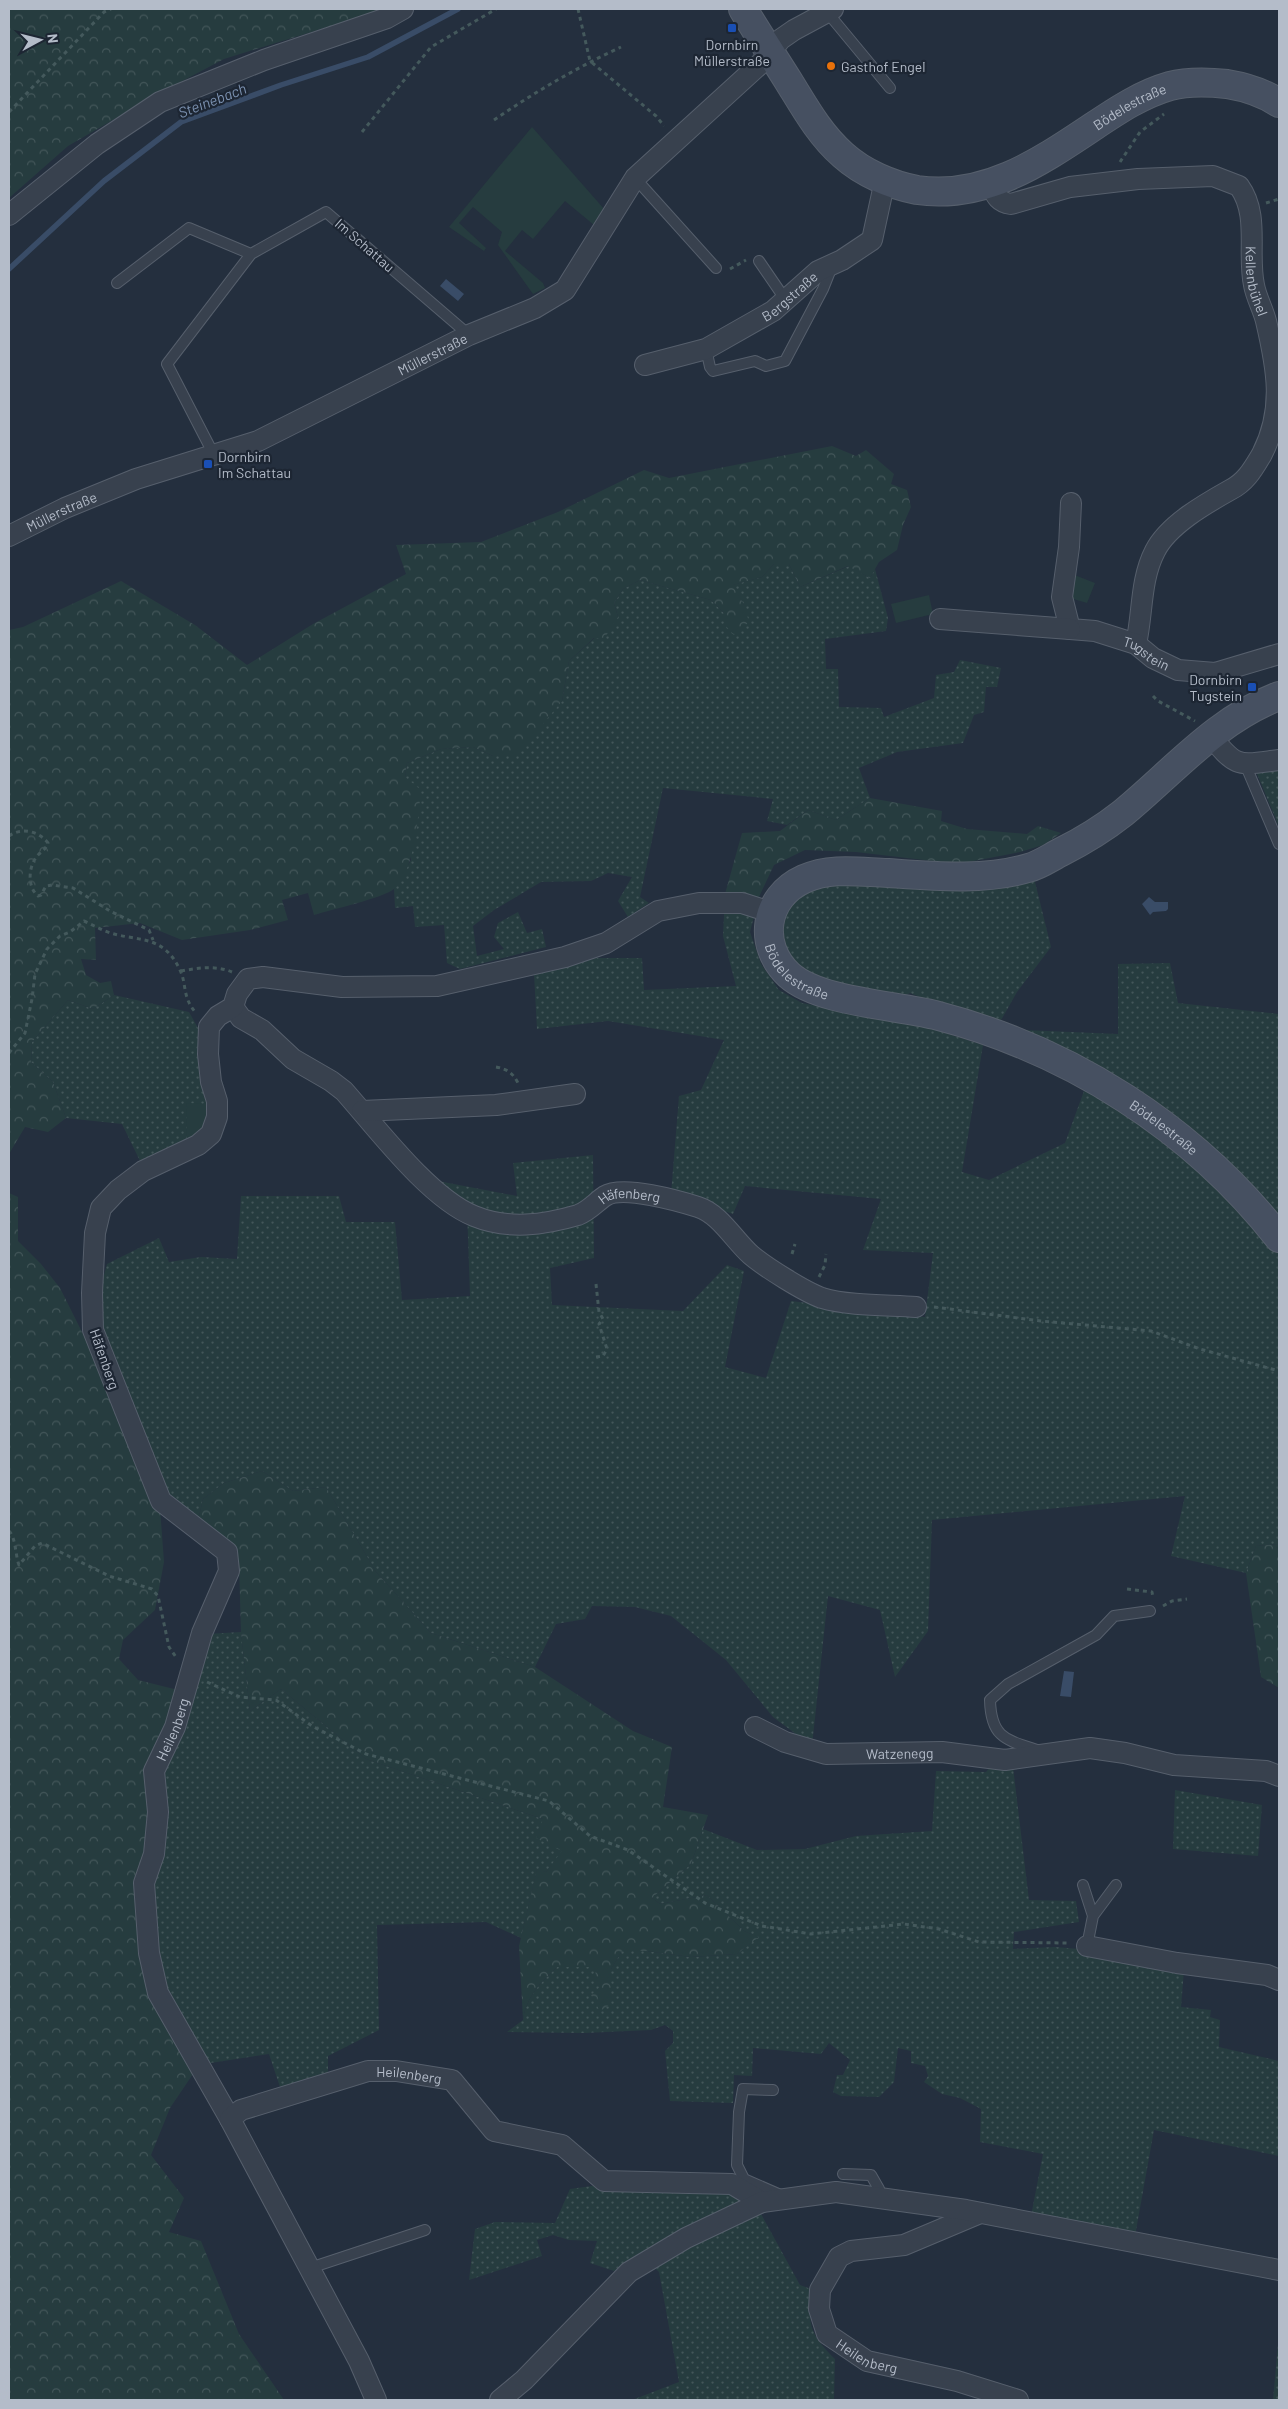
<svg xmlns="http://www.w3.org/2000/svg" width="1288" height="2409" viewBox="0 0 1288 2409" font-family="Barlow,sans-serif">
	<defs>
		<pattern id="grass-dots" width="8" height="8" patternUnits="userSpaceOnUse" patternTransform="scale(1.25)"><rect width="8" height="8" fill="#263c3f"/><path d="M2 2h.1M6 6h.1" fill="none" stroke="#435659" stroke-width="1.8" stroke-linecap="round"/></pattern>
		<pattern id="forest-crowns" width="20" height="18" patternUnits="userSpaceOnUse" patternTransform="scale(1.25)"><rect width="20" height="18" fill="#263c3f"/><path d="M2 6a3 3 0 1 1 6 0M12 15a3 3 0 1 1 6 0" fill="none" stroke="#435659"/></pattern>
	</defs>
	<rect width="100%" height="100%" fill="#242f3e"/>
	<path fill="url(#grass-dots)" d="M774 564H789L800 587 849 566 870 578 875 569 888 618 886 631 825 639 826 669H838L839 707 881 708 884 717 934 698 936 675 954 672 960 660 1001 668 997 687H986L984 712 974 715 963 743 897 752 859 768 870 798 836 820 808 810 787 825 767 821 773 799 663 788 640 897 649 903 628 917 618 901 632 877 608 873 591 881 541 882 494 910 473 926 477 956 504 949 494 937 498 923 518 912 527 933 542 929 546 947 460 969 447 963 444 925 415 927 413 906 395 908 394 889 411 860 405 777 407 763 441 749 473 747 493 756 562 701 569 661 618 617 614 603 623 589 640 580 711 600 724 613 744 605 732 585 762 577Z
		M1279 765V827L1255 769Z
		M1034 878 1051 947 1017 992 1000 1022 942 1006 910 993 905 996 822 981 800 968 786 950 781 928 788 908 801 894 833 882Z
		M725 894 759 897 750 932 761 964 779 990 802 1003 923 1026 983 1045 962 1172 989 1180 1065 1143 1092 1069 1024 1030 1118 1034V964L1170 963 1178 1003 1278 1014 1279 1017V1544L1256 1546 1246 1573 1171 1556 1185 1496 932 1520 928 1631 895 1677 880 1610 828 1596 812 1746 773 1717 726 1660 671 1616 635 1607 592 1606 585 1619 556 1624 535 1667 431 1633 376 1572 326 1487 293 1491 262 1471 224 1483 203 1499 198 1521 160 1508 86 1340 107 1264 159 1238 169 1262 201 1257 237 1259 241 1196H339L346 1222H395L402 1300 470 1296 467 1208 438 1181 517 1196 513 1163 593 1155 594 1258 550 1268 552 1305 683 1311 727 1265 744 1271 725 1367 766 1378 791 1301 925 1317 933 1253 863 1250 881 1199 745 1186 733 1214 671 1194 679 1096 701 1090 724 1040 608 1021 537 1029 534 974 597 958H642L644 990 736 986 723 936Z
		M114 995 189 1012 202 1035 208 1104 187 1141 141 1163 122 1124 66 1118 53 1082 31 1062 32 1042 68 1000 93 1009Z
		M241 1632 250 1711 281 1689 366 1759 543 1819 563 1851 546 1872 537 1870 521 1938 486 1922 377 1925 379 2030 328 2056V2073L281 2090 269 2054 204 2064 195 2071 140 1927 170 1726 206 1634Z
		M991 1766 1013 1767 1029 1900 1076 1901 1079 1922 1014 1932 1013 1949 1055 1947 1079 1949 1184 1970 1181 2007 1211 2010 1210 2017 1220 2020 1219 2047 1279 2061V2156L1154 2130 1135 2236 1030 2221 1043 2154 980 2142 981 2109 960 2098 942 2094 924 2082 928 2076 925 2066 911 2063V2051L898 2048 894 2082 879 2097 841 2096 833 2092 837 2075H843L850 2060 829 2043 821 2054 753 2048 752 2076 734 2075 733 2103 670 2101 665 2051 673 2043V2031L665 2025 651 2030 584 2033 507 2032 523 2020C526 1997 541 1982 557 1967H596L600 1987 611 2004V1969L622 1951H646L691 1957 737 1954 758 1937 744 1931 707 1895 660 1904 652 1898 691 1864 703 1829 757 1850 805 1849 856 1836 932 1831 936 1771 986 1772Z
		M1175 1790 1262 1805 1258 1856 1173 1849Z
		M606 2184 724 2191 736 2196 749 2216 760 2212 800 2285 811 2289C808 2325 809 2333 835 2359L834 2400H632L679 2382 659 2272 640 2253 614 2271 590 2263 597 2241 569 2240 553 2235 537 2240 542 2256 469 2280 475 2229 495 2222 555 2223 570 2189Z
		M1279 2333V2400H1273Z"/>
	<path fill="url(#forest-crowns)" d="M9 9H386L224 59 156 95 68 146 9 198Z
		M832 446 856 456 866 450 894 474 891 484 907 490 911 507 903 525 897 550 879 562 870 578 848 566 800 587 789 564H774L762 577 733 585 744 605 749 622 734 635 724 624V613L711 600 640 580 623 589 614 603 618 617 604 639 594 638 569 661 562 701 518 754 493 756 473 747 441 749 407 763 405 777 421 790C418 816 415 871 394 889 383 898 330 910 314 915L308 893 282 900 288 920 250 930 182 940 140 923 95 928 96 960 81 959 86 975 100 983 111 981 114 995 93 1009 68 1000 32 1042 31 1062 53 1082 66 1118 48 1132 25 1127 9 1154V630L23 627 121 581 195 625 247 665 313 624 406 574 396 545 481 542 558 512 644 470 669 478Z
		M870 798 942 811 941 821 967 829 1027 834 1038 826 1061 833 1043 845 1020 852 958 864 856 852 805 850 774 865 759 897 725 894 742 833 780 831 808 810 836 820Z
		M9 1193 18 1197V1241L41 1264 60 1288 86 1340 160 1508 164 1562 155 1610 123 1640 119 1659 138 1680 182 1691 154 1813 140 1927 195 2071 170 2108 151 2155 184 2198 169 2232 201 2241 239 2334 284 2400H9Z
		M262 1471 293 1491 326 1487 376 1572 431 1633 535 1667 633 1731 672 1747 663 1807 708 1815 691 1864 652 1898 660 1904 707 1895 744 1931 759 1937 737 1954 691 1957 646 1951H622L611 1969V2004L600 2011 591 1995 600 1987 595 1981 596 1967H557C541 1982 526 1997 523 2020L519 1946 537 1869 546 1872 562 1851 536 1838 543 1819 366 1759 281 1689 250 1711 241 1633 239 1564 228 1544 198 1521 203 1499 224 1483Z
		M1279 1544V1688L1261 1677 1246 1573 1256 1546Z"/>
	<path fill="#263c3f" d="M532 127 605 210 594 225 565 201 533 239 522 230 505 251 543 283 545 288 533 294 498 245 502 232 473 207 459 223 486 248 484 251 449 227Z
		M1072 574 1095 583 1087 603 1070 598Z
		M929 595 933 614 896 623 891 604Z
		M186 1103 208 1104 207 1125 187 1141Z"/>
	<path fill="#394c67" d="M446 279 464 294 458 301 440 286Z
		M1149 897 1155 902H1168V909L1166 911 1153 912 1150 915 1142 904Z
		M1064 1671 1074 1672 1071 1697 1060 1696Z"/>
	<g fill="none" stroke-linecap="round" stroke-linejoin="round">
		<path stroke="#394c67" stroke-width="5.5" d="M9 269 104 181 181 122 281 85 368 57 458 9"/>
		<defs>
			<path id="lane" d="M827 12 890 88
				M635 178 716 268
				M759 261 785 299
				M117 283 189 228 251 254
				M706 349 710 367 713 371 755 361 766 366 785 361 823 289 833 264
				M213 453 167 364 251 254 326 212 469 335
				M1245 764 1279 844
				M1040 1751C1007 1740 991 1739 990 1700L1008 1684 1096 1635 1114 1616 1150 1611
				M1083 1885 1093 1916
				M1087 1946 1093 1916 1116 1885
				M773 2090 743 2089 739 2112 737 2165 744 2179 783 2196
				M843 2174 871 2175 879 2189 877 2198
				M310 2268 425 2230"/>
			<g id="street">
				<path id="s1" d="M991 185C996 196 998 202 1011 204L1070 187 1138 179 1213 176 1239 186C1260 215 1247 252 1254 285 1256 297 1263 309 1266 321 1277 368 1285 409 1262 454 1253 469 1246 482 1230 490 1205 504 1168 525 1155 551 1140 580 1143 613 1136 644"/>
				<path d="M9 215 97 144 160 102 264 60 387 18 403 9"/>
				<path id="s2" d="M645 365 706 349 773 311 818 271 842 260 872 240 885 180"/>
				<path id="s3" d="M1071 503 1069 547 1062 597 1070 629 1095 631 1136 644 1153 658 1178 670 1215 673 1279 654"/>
				<path id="s4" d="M9 536 65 508 136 479 258 441 469 335 535 308 565 290 635 178 759 65 781 39 794 30 833 9"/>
				<path d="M940 619 1070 629"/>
				<path d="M1210 735C1237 769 1238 765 1279 760"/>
				<path id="s5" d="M233 1007 241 1018 262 1030 293 1059 331 1081 344 1091C376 1127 429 1198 474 1216 508 1230 544 1225 578 1215 589 1211 596 1202 605 1196 623 1185 679 1201 698 1207 720 1214 734 1240 751 1255 765 1267 805 1292 822 1298 849 1306 888 1305 916 1307"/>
				<path d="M362 1111 496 1105 575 1094"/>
				<path id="s6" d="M755 1727 785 1742 826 1754 942 1752 1005 1760 1090 1748 1125 1753 1174 1765 1266 1771 1279 1776"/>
				<path d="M1087 1946 1177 1963 1267 1975 1279 1980"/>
				<path id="s7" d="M230 2119 158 1993 149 1953 144 1883 154 1854 158 1812 154 1771 175 1727 202 1633 229 1571 227 1552 161 1501 93 1330 92 1293 95 1233 101 1208 118 1190 143 1171 198 1145 211 1134 217 1117V1101L211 1082 208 1054 209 1027 218 1016 233 1007 237 994 248 979 263 977 342 987 437 986 565 957 606 943 658 911 699 903H742L770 912"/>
				<path id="s8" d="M980 2213 904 2245 851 2251 839 2257 820 2290 819 2309 827 2334 867 2361 957 2381 1018 2400"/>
				<path id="s9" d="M376 2400 359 2361 230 2119 241 2110 368 2071H396L452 2080 494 2131 562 2145 604 2181 732 2184 762 2202"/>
				<path d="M500 2400 524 2380 629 2272 686 2238 762 2202 836 2192 966 2210 1279 2270"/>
			</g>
			<g id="secondary">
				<path id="s10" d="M743 9C758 34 774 58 789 82 805 108 820 135 843 155 863 173 891 185 917 190 985 200 1040 162 1094 126 1118 110 1142 94 1170 86 1189 81 1208 82 1227 84 1245 87 1264 93 1279 103"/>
				<path id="s11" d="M1279 696C1216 720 1174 771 1123 813 1104 828 1083 841 1061 852 1051 857 1040 865 1028 868 986 881 932 876 888 873 859 872 831 867 804 879 764 897 757 945 789 975 819 1002 895 1005 935 1015 1070 1050 1193 1128 1279 1238"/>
			</g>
		</defs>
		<use href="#lane" stroke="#565f6c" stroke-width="12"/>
		<use href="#street" stroke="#565f6c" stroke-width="22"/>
		<use href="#secondary" stroke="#565f6c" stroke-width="30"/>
		<path stroke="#44595c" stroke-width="3" stroke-dasharray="4 4" stroke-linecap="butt" d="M578 9 590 61 656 116 664 126
			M9 112 104 12 111 9
			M494 120C535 92 576 68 621 47
			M362 132 431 47 496 9
			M1120 162 1140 132 1164 114
			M1266 203 1279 199
			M730 269 746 260
			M1153 696 1158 701 1195 721
			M9 836C21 827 39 831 48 843 45 850 43 850 38 855 28 866 27 887 38 896L41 895 46 886 52 885 73 888 110 911 149 930 153 940
			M181 971C198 968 215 965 232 972
			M9 1053 25 1033 32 999 35 974 47 949 60 936 70 932 84 921C91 924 98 928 105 931 136 943 162 932 180 970 187 985 182 997 196 1013
			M496 1067C507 1069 513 1073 518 1083
			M792 1254 795 1244
			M819 1277 825 1265 826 1254
			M596 1284 599 1312 603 1319 599 1324 607 1349 603 1356 596 1357
			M934 1307 1041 1321 1151 1331 1200 1349 1279 1371
			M9 1531C16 1538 15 1554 19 1565L35 1546 42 1543 109 1576 152 1589 158 1596 169 1647 176 1657
			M1127 1589 1152 1592 1153 1598
			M1163 1606 1172 1601 1187 1599
			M207 1682 240 1697 276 1700 312 1726 366 1754 549 1801 590 1836 628 1850 705 1903 762 1926 811 1934 904 1924 939 1929 979 1942 1069 1943"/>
		<use href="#lane" stroke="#38414e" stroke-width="10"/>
		<use href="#street" stroke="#38414e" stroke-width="20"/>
		<use href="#secondary" stroke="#465061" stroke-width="28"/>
	</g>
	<g fill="#1a4fb4" stroke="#1d2633" stroke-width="2">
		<rect x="727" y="23" width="10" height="10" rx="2.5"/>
		<rect x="203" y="459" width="10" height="10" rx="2.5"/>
		<rect x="1247" y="682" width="10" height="10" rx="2.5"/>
	</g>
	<circle fill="#e8710a" stroke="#1d2633" stroke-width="2" cx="831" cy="66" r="5"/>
	<g text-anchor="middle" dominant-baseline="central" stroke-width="4.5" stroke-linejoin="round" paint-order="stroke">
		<g font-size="14" fill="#b4bcc9" stroke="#1d2633" text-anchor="start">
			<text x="732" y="44" text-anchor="middle">Dornbirn<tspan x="732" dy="16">Müllerstraße</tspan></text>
			<text x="841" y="66">Gasthof Engel</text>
			<text x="218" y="456">Dornbirn<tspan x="218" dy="16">Im Schattau</tspan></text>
			<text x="1242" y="679" text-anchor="end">Dornbirn<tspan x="1242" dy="16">Tugstein</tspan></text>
		</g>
		<g font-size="14" fill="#b4bcc9" stroke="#1d2633">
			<text stroke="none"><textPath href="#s10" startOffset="494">Bödelestraße</textPath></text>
			<text transform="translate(365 245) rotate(41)">Im Schattau</text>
			<text stroke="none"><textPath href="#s1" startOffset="360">Kellenbühel</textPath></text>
			<text stroke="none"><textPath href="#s2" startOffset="162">Bergstraße</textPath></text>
			<text stroke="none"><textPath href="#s4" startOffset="462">Müllerstraße</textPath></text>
			<text stroke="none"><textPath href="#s4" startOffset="58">Müllerstraße</textPath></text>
			<text stroke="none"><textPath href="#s3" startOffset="209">Tugstein</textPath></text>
			<text stroke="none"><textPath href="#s11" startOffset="652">Bödelestraße</textPath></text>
			<text stroke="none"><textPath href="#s11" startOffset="1058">Bödelestraße</textPath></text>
			<text stroke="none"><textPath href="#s5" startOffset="486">Häfenberg</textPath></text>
			<text transform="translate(105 1359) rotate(71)">Häfenberg</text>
			<text stroke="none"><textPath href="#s7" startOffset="416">Heilenberg</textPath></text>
			<text stroke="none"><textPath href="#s6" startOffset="150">Watzenegg</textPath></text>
			<text stroke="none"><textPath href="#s9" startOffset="505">Heilenberg</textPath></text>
			<text stroke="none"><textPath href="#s8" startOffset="279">Heilenberg</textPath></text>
		</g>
		<g font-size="15" font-style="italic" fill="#7c92b1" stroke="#1d2633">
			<text transform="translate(212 100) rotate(-21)">Steinebach</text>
		</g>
	</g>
	<rect width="1288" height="2409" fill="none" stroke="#b4bcc9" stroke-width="20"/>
	<g transform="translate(40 40) rotate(83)" stroke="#1d2633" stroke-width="4" paint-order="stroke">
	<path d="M0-4L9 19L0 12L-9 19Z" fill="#b4bcc9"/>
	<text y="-8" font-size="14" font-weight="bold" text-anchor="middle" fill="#b4bcc9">N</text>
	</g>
</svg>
